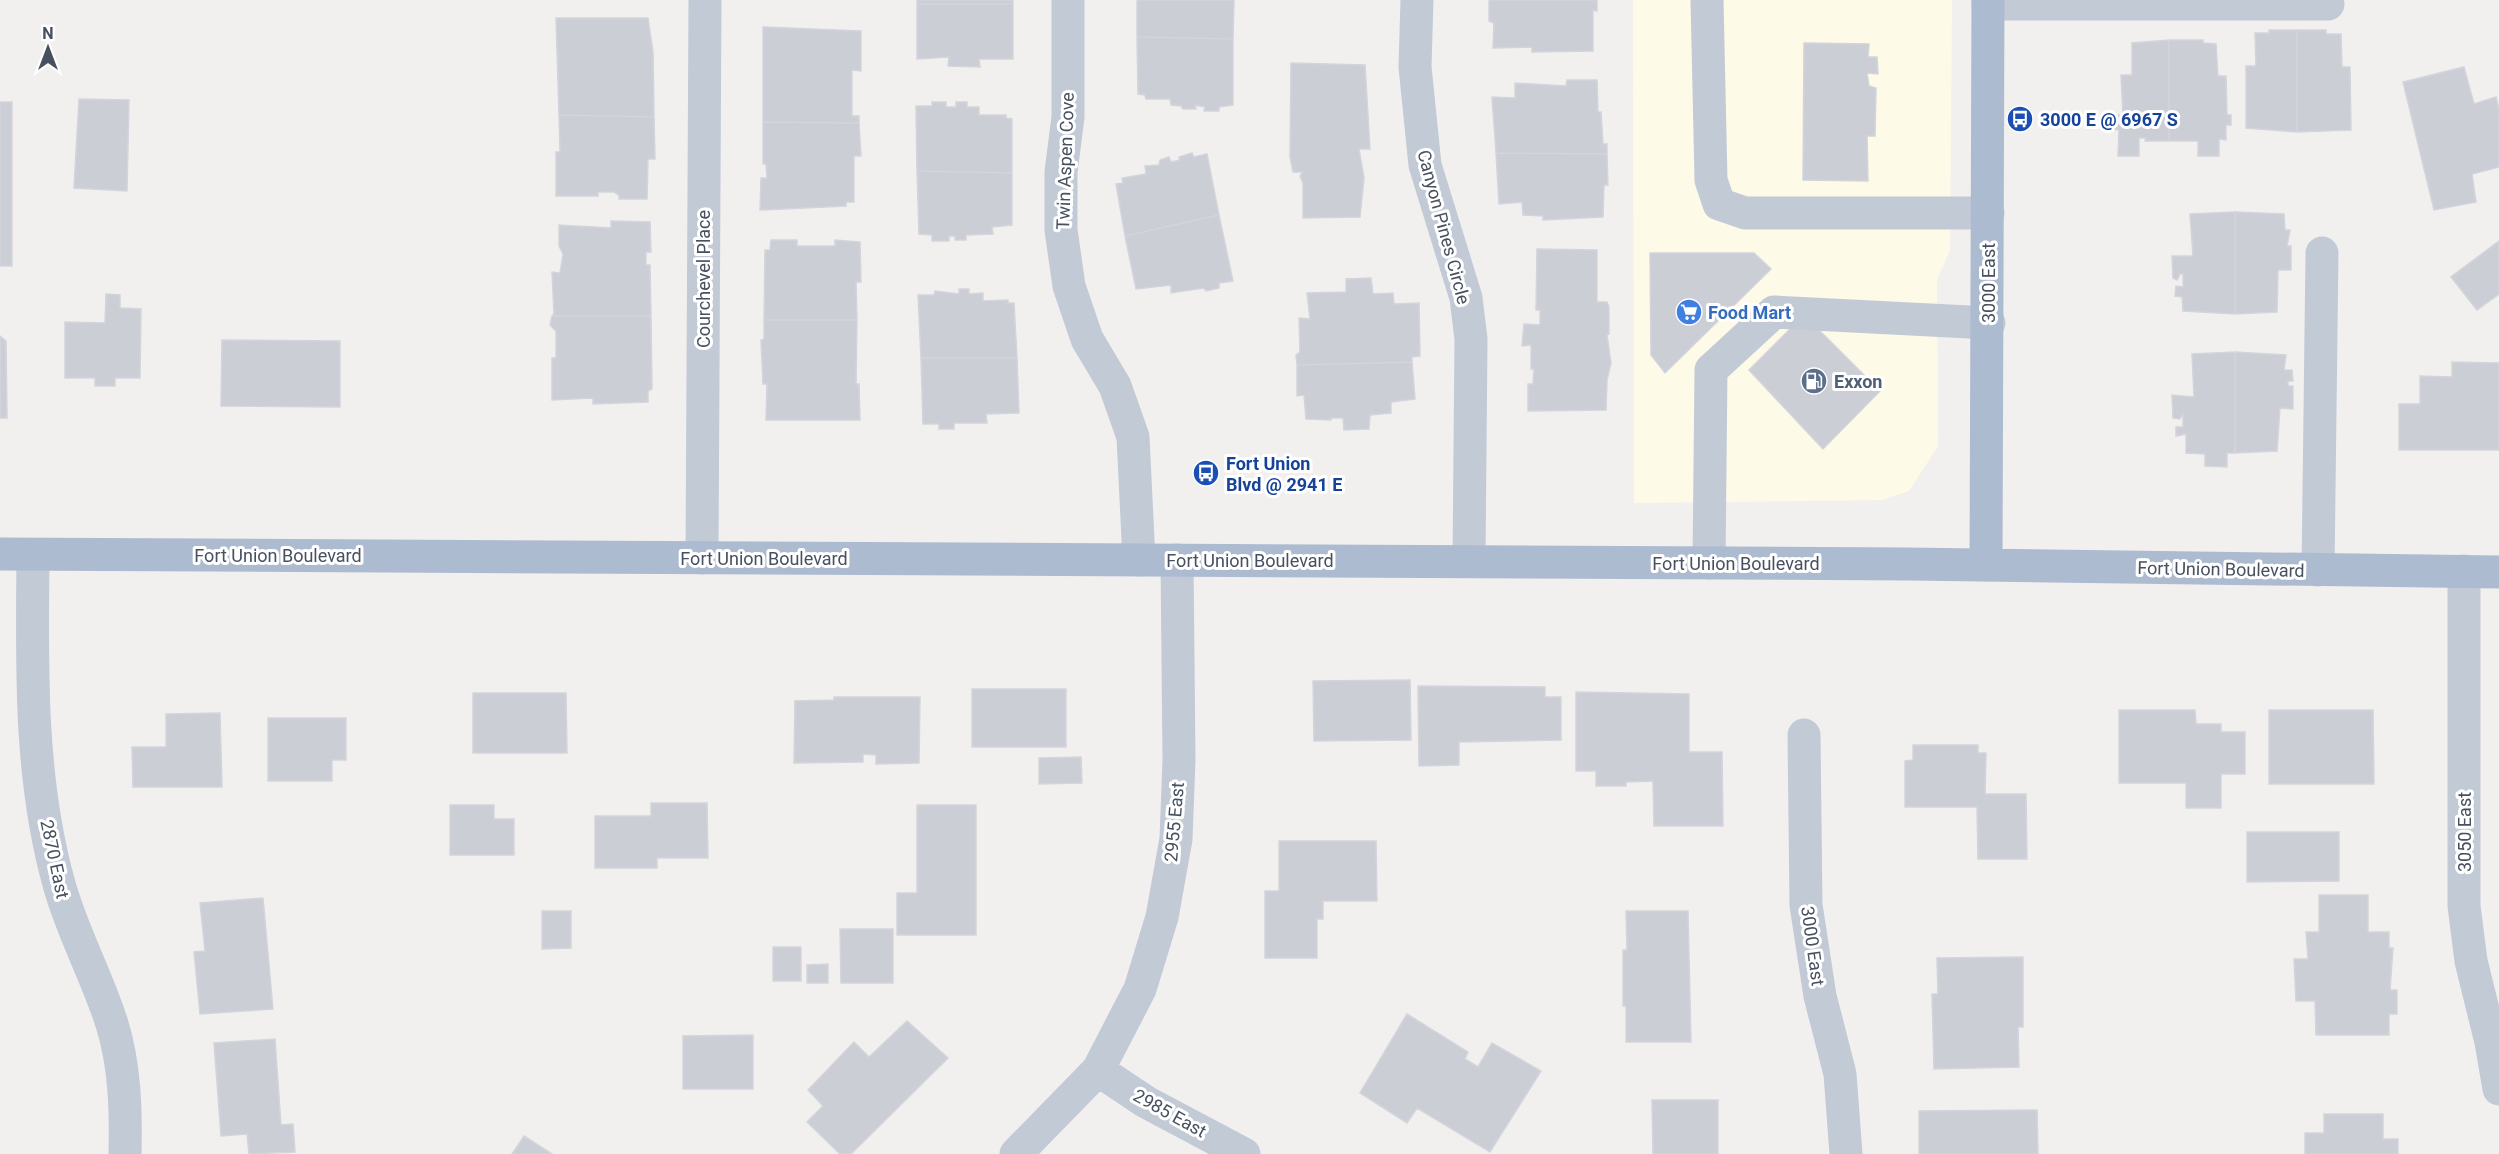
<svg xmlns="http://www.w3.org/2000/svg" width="2499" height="1154" viewBox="0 0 2499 1154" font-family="Roboto,sans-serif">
	<rect width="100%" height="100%" fill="#f2f0ef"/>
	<path fill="#fefae8" d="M1633 0H1952L1950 250 1937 280 1938 446 1909 491 1882 500 1634 503Z"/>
	<path fill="#cbced5" stroke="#d3d4dc" stroke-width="1.5" d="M917 0H1013V4H917Z
		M1137 0H1234L1233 39 1137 37Z
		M1489 0H1597V11L1593 10V51L1532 52V47L1493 48 1494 23 1489 21Z
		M917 4H1013V59H979L980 67 948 66 949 57 917 59Z
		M556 18H648L653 52 654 117 559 115Z
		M763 27 861 31V71L852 70V116H859V123L763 122Z
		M2269 30H2297V132L2246 128V66H2256L2255 33H2269Z
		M2297 30H2326V34H2341L2342 67H2350L2351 130 2297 132Z
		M1137 37 1233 39V105L1219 107V111H1204L1205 107 1195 105 1196 109H1183L1181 106 1171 105 1170 99H1146L1145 95 1138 94Z
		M2169 40H2203V43L2216 44 2218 76H2226L2227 115H2231V125H2226V140L2219 139V156H2198V141H2169Z
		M2169 40V141H2145L2146 138H2139V156H2118L2119 130 2112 129 2113 115H2123L2121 75H2132V43Z
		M1804 43 1869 44 1868 57H1877L1878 74 1867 73 1869 86 1876 88 1875 136H1867L1868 181 1803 180Z
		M1291 63 1365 65 1370 149H1359L1364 178 1360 217 1303 218V183L1300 176 1303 172H1293L1290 157Z
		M2464 67 2474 104 2496 97 2499 109V167L2472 174 2476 202 2434 210 2403 82Z
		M1567 80H1597L1598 112H1601L1603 144H1607V154L1496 153 1492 97 1515 98V83L1566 86Z
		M79 99 129 100 127 191 74 188Z
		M0 102H12V266H0Z
		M932 102H946V107H956V102H967V107H979V115H1006V118L1012 119V173L917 171 916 106H932Z
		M559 115 654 117 655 159H648L647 199H619V195L614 192H598V196H556V152H560Z
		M763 122 859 123 861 156H854V202H846V206L760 210 761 178H767L766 164H763Z
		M1192 153 1194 157 1207 154 1219 215 1125 236 1116 184 1123 183 1122 178 1146 174 1145 166 1159 165 1160 160 1169 157 1171 162 1180 160 1179 157Z
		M1496 153 1607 154 1608 185H1604L1603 217 1543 220V216L1523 215 1522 202 1499 204Z
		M917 171 1012 173V225L992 227 993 234 966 235V240H955V236H949V241H932V235L919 234Z
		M2235 212V314L2183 311 2182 297 2175 296 2176 286 2183 287V274H2180L2177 280 2173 278 2172 256H2193L2190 214Z
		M2235 212 2284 214 2285 230H2290L2287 246H2291V270H2278L2277 312 2235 314Z
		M1219 215 1233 281 1219 283V288L1206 291 1204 288 1171 293V285L1136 289 1125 236Z
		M611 221 650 222 651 252H646V265H650L651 316H552L554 314 552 272 560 273 563 254 559 246V225L611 228Z
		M771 240H797V246H835V240L860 242 861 282H856L857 320H764L765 250H770Z
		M2499 241V294L2477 310 2451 277Z
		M1537 249 1597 250V302H1607L1609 307V334L1607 335 1611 363 1607 380 1606 410 1528 411V384H1533L1534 369H1531V345L1522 346 1524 324 1540 325V310H1536Z
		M1650 253H1754L1771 269 1665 373 1651 355Z
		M1371 278 1373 294 1393 293 1394 304 1419 303 1420 356 1412 357V362L1297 365 1296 355 1300 352 1299 318 1310 319 1307 293 1346 292V279Z
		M959 289H969V294L983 293V301L1008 300V303H1014L1017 358H921L918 295H934L935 291 959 294Z
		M106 294 120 295V308L141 309 140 378H115V386H95V378H65V322L105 323Z
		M1804 315 1880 391 1823 449 1749 370Z
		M552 316H651L652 389 648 391V402L593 404V398L552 400V358H556V331L550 325Z
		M764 320H857L856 384H859L860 420H766L767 384H763L761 340 764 339Z
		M0 336 6 341 7 418H0Z
		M222 340 340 341V407L221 406Z
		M2235 352V453H2227V467L2205 466V454L2186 453V434L2176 436V427H2183V413L2180 419 2173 418 2172 395 2194 397 2192 354Z
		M2235 352 2286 355 2284 370H2292L2293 381H2288V386H2293V409L2280 408 2277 451 2235 453Z
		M921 358H1017L1019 413 986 414 987 423H954V429H939V424H923Z
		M1412 362 1415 399 1391 402V413L1370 415 1369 429 1344 430 1343 418H1331V420L1306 419 1304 395 1297 396V365Z
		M2452 362 2499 363V450H2399V404H2420V376L2452 377Z
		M1410 680 1411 740 1314 741 1313 681Z
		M1418 686 1545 687V697H1561V740L1459 742V765L1419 766Z
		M972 689H1066V747H972Z
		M1576 692 1689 694V752H1722L1723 826H1654L1653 781 1626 782V786H1596V771H1576Z
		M473 693H566L567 753H473Z
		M834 697H920L919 763 876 764V755L863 754V762L794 763 795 701 834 700Z
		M2119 710H2195L2196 724H2221V732H2245V774H2221V808H2186V783H2119Z
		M2269 710H2373L2374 784H2269Z
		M220 713 222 787H133L132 747H166V714Z
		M268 718H346V760H332V781H268Z
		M1913 745H1978V753H1986L1985 794H2026L2027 859H1978L1977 807H1905V761L1913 760Z
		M1081 757 1082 783 1039 784V758Z
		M651 803H707L708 858H657V868H595V816H651Z
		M450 805H494V819H514V855H450Z
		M917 805H976V935H897V893H917Z
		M2247 832H2339V881L2247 882Z
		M1279 841H1376L1377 901H1323V919H1317V958H1265V891H1279Z
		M2319 895H2368V932H2389V948H2393L2390 990H2397V1014H2389V1035H2316L2315 1001H2296L2294 959H2308L2306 932H2319Z
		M263 898 273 1009 200 1014 194 952 205 951 200 903Z
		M542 911H571V948L542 949Z
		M1626 911H1688L1691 1042H1626V1006H1623V950H1627Z
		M840 929H893V983H841Z
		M773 947H801V981H773Z
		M2023 957V1027H2018L2019 1067 1934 1069 1932 994H1938L1937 958Z
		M828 964V983H807V965Z
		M1407 1014 1468 1052 1465 1059 1478 1067 1492 1043 1541 1071 1490 1152 1417 1108 1407 1123 1360 1093Z
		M907 1021 948 1058 851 1154H840L807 1122 823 1106 808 1090 854 1042 869 1057Z
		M753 1035V1089H683V1036Z
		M275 1039 281 1125 293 1124 295 1152 249 1154 247 1134 221 1136 214 1043Z
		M1652 1100H1718V1154H1653Z
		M2037 1110 2038 1154H1919V1111Z
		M2324 1114H2383V1139H2398V1154H2305V1133H2324Z
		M524 1136 552 1154H512Z"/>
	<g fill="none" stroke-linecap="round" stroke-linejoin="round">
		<path stroke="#c2cad6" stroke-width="33" d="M1068 0V117L1061 172V230L1069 286 1087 339 1115 386 1133 437 1139 560
			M1417 0 1415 67 1425 165 1466 298 1471 339 1469 561
			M1707 0 1711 180 1719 204 1745 213H1988
			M1988 4H2328
			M33 555C32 664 29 777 59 884 72 932 97 976 112 1024 125 1066 126 1110 125 1154
			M702 558 705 0
			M1709 563 1711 370 1774 312 1989 323
			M2318 570 2322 253
			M2464 571V906L2471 961 2491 1042 2499 1089
			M1804 735 1806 905 1820 996 1840 1074 1846 1154
			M1098 1070 1146 1102 1244 1154
			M1016 1154 1098 1070 1140 989 1162 917 1176 839 1179 760 1177 560"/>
		<path stroke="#adbbd1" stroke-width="33" d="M0 554 1909 564 2499 572
			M1986 565 1988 0"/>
	</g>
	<defs>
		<symbol id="bus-disc" viewBox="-11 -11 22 22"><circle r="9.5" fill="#1a4fb4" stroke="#fff"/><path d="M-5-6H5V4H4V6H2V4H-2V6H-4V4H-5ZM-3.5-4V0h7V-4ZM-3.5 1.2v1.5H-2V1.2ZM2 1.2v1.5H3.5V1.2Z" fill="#fff"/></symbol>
		<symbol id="supermarket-disc" viewBox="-11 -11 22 22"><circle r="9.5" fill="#3f7fe0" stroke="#fff"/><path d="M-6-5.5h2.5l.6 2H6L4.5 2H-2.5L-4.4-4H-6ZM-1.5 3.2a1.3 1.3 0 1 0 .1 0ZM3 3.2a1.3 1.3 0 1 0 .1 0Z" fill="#fff"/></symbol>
		<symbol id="fuel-disc" viewBox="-11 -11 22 22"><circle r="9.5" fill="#5c6f8a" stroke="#fff"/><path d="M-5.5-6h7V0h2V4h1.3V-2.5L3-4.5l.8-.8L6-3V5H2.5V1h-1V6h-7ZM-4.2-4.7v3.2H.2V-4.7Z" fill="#fff"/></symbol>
	</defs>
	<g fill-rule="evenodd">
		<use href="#bus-disc" x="2005" y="104" width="30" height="30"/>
		<use href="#supermarket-disc" x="1674" y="297" width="30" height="30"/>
		<use href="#fuel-disc" x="1799" y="366" width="30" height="30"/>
		<use href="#bus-disc" x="1191" y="458" width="30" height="30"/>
	</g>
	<g text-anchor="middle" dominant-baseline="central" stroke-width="6" stroke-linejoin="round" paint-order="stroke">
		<g font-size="18" font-weight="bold" fill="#164399" stroke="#fff" text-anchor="start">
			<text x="2040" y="119">3000 E @ 6967 S</text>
			<text x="1226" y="463">Fort Union<tspan x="1226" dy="21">Blvd @ 2941 E</tspan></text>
		</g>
		<g font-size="18" fill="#46505f" stroke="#fff">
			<text transform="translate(1065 161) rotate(-88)">Twin Aspen Cove</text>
			<text transform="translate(1444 227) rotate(75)">Canyon Pines Circle</text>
			<text transform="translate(703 279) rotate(-90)">Courchevel Place</text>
			<text transform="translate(1988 283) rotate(-90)">3000 East</text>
			<text x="278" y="555">Fort Union Boulevard</text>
			<text x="764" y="558">Fort Union Boulevard</text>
			<text x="1250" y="560">Fort Union Boulevard</text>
			<text x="1736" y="563">Fort Union Boulevard</text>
			<text transform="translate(2221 569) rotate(1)">Fort Union Boulevard</text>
			<text transform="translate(1174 822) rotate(-85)">2955 East</text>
			<text transform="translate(2464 832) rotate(-90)">3050 East</text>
			<text transform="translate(55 859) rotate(78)">2870 East</text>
			<text transform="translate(1813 946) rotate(82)">3000 East</text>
			<text transform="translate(1170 1113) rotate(29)">2985 East</text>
		</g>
		<g font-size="18" font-weight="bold" fill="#366cbe" stroke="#fff" text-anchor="start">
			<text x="1708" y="312">Food Mart</text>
		</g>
		<g font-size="18" font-weight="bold" fill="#4e5e75" stroke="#fff" text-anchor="start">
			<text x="1834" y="381">Exxon</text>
		</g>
	</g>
	<g transform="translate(48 48)" stroke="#ffffff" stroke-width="4.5" paint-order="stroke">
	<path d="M0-4.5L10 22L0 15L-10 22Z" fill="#46505f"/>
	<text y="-9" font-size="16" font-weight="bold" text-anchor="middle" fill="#46505f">N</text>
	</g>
</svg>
